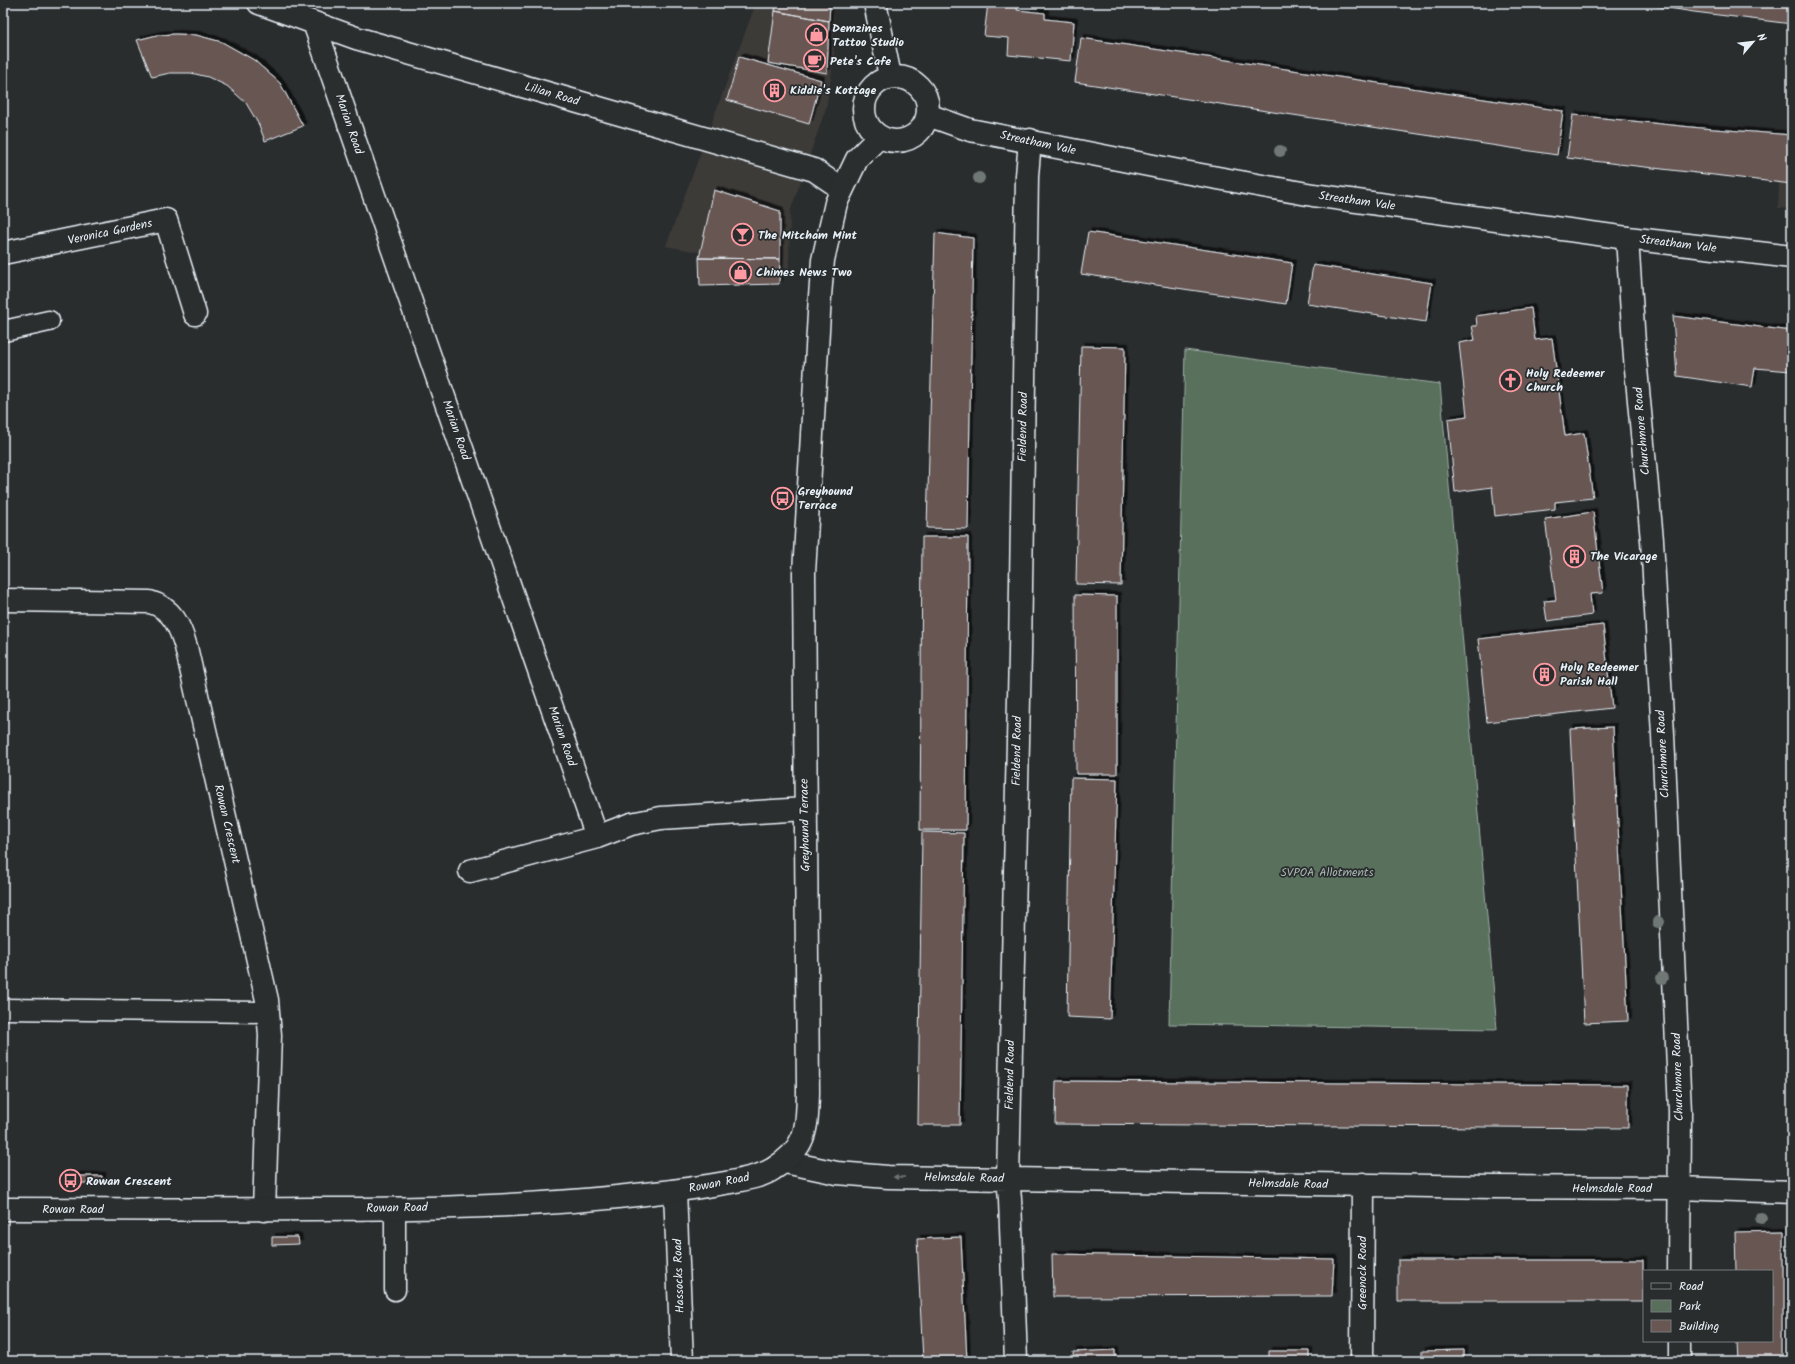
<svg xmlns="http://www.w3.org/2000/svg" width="1795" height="1364" viewBox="0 0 1795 1364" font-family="Kalam,sans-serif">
	<defs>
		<filter id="shadow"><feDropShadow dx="3.5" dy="-3.5" stdDeviation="0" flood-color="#0009"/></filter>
	</defs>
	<rect width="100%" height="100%" fill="#2a2d2e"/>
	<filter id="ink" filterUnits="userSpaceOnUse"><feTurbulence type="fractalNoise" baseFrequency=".025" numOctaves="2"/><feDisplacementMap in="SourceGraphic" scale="8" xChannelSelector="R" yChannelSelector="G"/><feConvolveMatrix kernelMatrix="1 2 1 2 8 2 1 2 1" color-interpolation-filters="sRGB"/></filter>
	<g filter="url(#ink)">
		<path fill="#3d3a39" d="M756 3H834V59L826 108 790 212 789 269 666 246Z
			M1781 134 1792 135V209L1778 208Z"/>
		<path fill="#596f5b" stroke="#a0b0aa" d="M1185 350 1440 384 1497 1029 1169 1024Z"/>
		<path fill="#685752" stroke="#e8f1f8" filter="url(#shadow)" d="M776 3H830L829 21 775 11Z
			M988 3H1018L1017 10 1045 13V19L1074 22 1071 61 1008 55 1009 38 984 36Z
			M1637 3H1792V24L1694 12Z
			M775 11 829 21 827 73 768 63Z
			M176 34 196 35 222 42 254 60 280 83 303 126 265 141 259 125 246 103 227 86 208 77 191 73H170L152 77 137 40 157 35Z
			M1081 38 1563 111 1557 155 1075 82Z
			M739 57 821 80 809 124 727 100Z
			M1573 115 1701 128 1792 135V184L1567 158Z
			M714 190 780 211V259L699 258Z
			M1088 232 1292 263 1286 304 1081 274Z
			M935 233 973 238 968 529 927 528Z
			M699 258 780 259 779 284 700 286Z
			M1313 265 1432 283 1426 322 1307 304Z
			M1531 308 1535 340 1552 338 1565 436 1584 433 1593 498 1555 502V509L1495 516 1492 487 1455 492 1448 419 1467 416 1459 343 1475 340 1472 326H1477L1476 316Z
			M1673 316 1792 331 1791 371 1755 368 1752 387 1677 376Z
			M1081 346 1125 347 1121 585 1076 584Z
			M1593 512 1603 593 1590 594 1592 615 1547 621 1544 601 1556 600 1545 519Z
			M922 537H968L966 830H920Z
			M1075 595 1117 596V774H1076Z
			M1603 625 1612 708 1487 722 1478 639Z
			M1613 727 1628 1021 1584 1023 1570 729Z
			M1071 778 1117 779 1110 1019 1067 1017Z
			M922 832 964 833 960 1125H918Z
			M1056 1081 1628 1085V1128L1055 1124Z
			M76 1176H102V1183H77Z
			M1783 1231V1361H1738L1737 1341H1772V1271H1736L1735 1232Z
			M272 1237H298L299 1244 272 1245Z
			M961 1237 967 1361H923L917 1239Z
			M1052 1254 1334 1259 1332 1296 1053 1297Z
			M1398 1260H1643V1301H1398Z
			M1115 1350V1361H1074L1073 1352Z
			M1464 1350V1361H1422V1351Z
			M1269 1351H1309V1361H1269Z
			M1585 1359 1626 1360V1361H1585Z"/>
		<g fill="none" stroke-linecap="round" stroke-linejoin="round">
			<defs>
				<path id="service" d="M3 328 4 331 49 321
					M3 1009 268 1012
					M395 1290V1209"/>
				<path id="minor" d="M259 3 356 38 814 170 842 189
					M314 23 597 837 631 824 661 818 805 809
					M1627 238 1635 358 1652 540 1663 735 1680 1111 1679 1271
					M3 253 166 220 195 314
					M3 600 150 602C172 608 180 626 186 647L267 1000 270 1035 264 1210
					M470 871 597 837
					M785 1162 837 1173 888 1177 1493 1187 1679 1188 1792 1192
					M675 1191 682 1361
					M1679 1341V1361
					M1016 1361 1010 1199 1008 1179 1020 654 1027 176 1030 140
					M1362 1361 1363 1184"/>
				<path id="tertiary" d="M875 3 890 76"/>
				<path id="secondary" d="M864 109a32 32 0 1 1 64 0a32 32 0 1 1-64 0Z
					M928 115 970 130 1184 172 1313 195 1627 238 1792 257
					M3 1209C106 1209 209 1210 311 1209 423 1209 535 1207 645 1194 674 1191 703 1187 731 1182 745 1179 761 1177 773 1169 807 1148 807 1129 808 1092L804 573 820 296 823 260 836 203 857 159 879 137"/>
			</defs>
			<use href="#service" stroke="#e8f1f8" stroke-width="23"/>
			<use href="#minor" stroke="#e8f1f8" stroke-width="25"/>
			<use href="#tertiary" stroke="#e8f1f8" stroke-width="25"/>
			<use href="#secondary" stroke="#e8f1f8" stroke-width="25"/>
			<use href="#service" stroke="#2a2d2e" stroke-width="20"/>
			<use href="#minor" stroke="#2a2d2e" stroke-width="22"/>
			<use href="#tertiary" stroke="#2a2d2e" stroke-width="22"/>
			<use href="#secondary" stroke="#2a2d2e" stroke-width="22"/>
		</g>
		<g fill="#6f7876">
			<circle cx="1280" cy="151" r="6"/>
			<circle cx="979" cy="178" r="6"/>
			<circle cx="1658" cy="922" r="6"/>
			<circle cx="1662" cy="978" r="6"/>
			<circle cx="1761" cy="1218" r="6"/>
		</g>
		<defs><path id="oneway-solid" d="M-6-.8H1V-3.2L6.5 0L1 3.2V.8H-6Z"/></defs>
		<use fill="#6c7275" href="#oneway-solid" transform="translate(899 1177) rotate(-179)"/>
	</g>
	<defs>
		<symbol id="shop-ring" viewBox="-11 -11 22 22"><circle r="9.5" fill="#2a2d2e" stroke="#ff9aa2" stroke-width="1.5"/><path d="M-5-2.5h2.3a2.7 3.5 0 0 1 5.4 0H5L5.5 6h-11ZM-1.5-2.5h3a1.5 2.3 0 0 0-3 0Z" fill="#ff9aa2"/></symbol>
		<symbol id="cafe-ring" viewBox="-11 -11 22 22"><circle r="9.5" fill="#2a2d2e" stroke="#ff9aa2" stroke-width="1.5"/><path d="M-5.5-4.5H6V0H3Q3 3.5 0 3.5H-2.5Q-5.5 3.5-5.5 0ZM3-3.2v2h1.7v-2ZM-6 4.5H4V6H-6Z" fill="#ff9aa2"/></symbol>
		<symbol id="building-ring" viewBox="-11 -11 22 22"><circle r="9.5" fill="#2a2d2e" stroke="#ff9aa2" stroke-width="1.5"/><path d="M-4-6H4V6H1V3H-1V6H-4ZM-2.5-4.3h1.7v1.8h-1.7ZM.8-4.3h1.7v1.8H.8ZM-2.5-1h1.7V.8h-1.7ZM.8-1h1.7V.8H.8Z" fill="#ff9aa2"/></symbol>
		<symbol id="bar-ring" viewBox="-11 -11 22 22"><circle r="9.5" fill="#2a2d2e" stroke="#ff9aa2" stroke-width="1.5"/><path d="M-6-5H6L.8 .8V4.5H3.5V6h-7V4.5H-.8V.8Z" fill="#ff9aa2"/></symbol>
		<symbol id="church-ring" viewBox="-11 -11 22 22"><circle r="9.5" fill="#2a2d2e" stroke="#ff9aa2" stroke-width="1.5"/><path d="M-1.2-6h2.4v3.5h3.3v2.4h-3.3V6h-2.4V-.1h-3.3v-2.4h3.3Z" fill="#ff9aa2"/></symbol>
		<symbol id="bus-ring" viewBox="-11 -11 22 22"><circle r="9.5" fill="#2a2d2e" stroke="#ff9aa2" stroke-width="1.5"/><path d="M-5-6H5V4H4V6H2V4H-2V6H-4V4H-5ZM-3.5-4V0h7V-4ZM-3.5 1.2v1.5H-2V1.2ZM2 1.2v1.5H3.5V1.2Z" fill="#ff9aa2"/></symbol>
	</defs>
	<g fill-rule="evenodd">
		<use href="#shop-ring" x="804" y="22" width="25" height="25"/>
		<use href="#cafe-ring" x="802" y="48" width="25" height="25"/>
		<use href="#building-ring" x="762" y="78" width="25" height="25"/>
		<use href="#bar-ring" x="730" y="222" width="25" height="25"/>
		<use href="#shop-ring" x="728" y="260" width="25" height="25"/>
		<use href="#church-ring" x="1498" y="368" width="25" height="25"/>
		<use href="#bus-ring" x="770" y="486" width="25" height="25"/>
		<use href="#building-ring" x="1562" y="544" width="25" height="25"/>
		<use href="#building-ring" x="1532" y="662" width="25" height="25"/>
		<use href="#bus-ring" x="58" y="1168" width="25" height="25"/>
	</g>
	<g text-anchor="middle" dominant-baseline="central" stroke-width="3.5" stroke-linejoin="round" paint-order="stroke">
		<g font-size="12" font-weight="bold" fill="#e8f1f8" stroke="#2a2d2e" text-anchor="start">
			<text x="832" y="28">Demzines<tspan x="832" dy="14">Tattoo Studio</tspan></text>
			<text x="830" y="61">Pete's Cafe</text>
			<text x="790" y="90">Kiddie's Kottage</text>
			<text x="758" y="235">The Mitcham Mint</text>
			<text x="756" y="272">Chimes News Two</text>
			<text x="1526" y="373">Holy Redeemer<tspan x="1526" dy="14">Church</tspan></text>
			<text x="798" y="491">Greyhound<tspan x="798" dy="14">Terrace</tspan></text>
			<text x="1590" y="556">The Vicarage</text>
			<text x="1560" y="667">Holy Redeemer<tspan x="1560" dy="14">Parish Hall</tspan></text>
			<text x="86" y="1181">Rowan Crescent</text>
		</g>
		<g font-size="12" fill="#e8f1f8" stroke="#2a2d2e">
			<text transform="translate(552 94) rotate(16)">Lilian Road</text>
			<text transform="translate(349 124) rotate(71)">Marian Road</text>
			<text transform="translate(1038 143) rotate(12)">Streatham Vale</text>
			<text transform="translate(1357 201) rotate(8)">Streatham Vale</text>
			<text transform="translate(110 232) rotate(-12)">Veronica Gardens</text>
			<text transform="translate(1678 244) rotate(7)">Streatham Vale</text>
			<text transform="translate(1023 427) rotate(-89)">Fieldend Road</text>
			<text transform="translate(456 430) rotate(71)">Marian Road</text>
			<text transform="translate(1642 431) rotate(-95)">Churchmore Road</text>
			<text transform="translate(562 736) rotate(71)">Marian Road</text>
			<text transform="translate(1017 751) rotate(-89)">Fieldend Road</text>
			<text transform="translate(1663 754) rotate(-93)">Churchmore Road</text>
			<text transform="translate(227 824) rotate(77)">Rowan Crescent</text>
			<text transform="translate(805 825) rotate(-91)">Greyhound Terrace</text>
			<text transform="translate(1010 1075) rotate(-89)">Fieldend Road</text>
			<text transform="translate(1678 1077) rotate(-92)">Churchmore Road</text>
			<text transform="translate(964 1178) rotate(1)">Helmsdale Road</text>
			<text transform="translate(719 1183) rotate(-11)">Rowan Road</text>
			<text transform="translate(1288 1184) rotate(1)">Helmsdale Road</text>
			<text x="1612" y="1188">Helmsdale Road</text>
			<text transform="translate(397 1208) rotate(-1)">Rowan Road</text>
			<text x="73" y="1209">Rowan Road</text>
			<text transform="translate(1362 1273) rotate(-90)">Greenock Road</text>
			<text transform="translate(679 1276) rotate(-92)">Hassocks Road</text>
		</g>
		<g font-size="12" fill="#a8b6b1" stroke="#2a2d2e">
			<text x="1327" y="872">SVPOA Allotments</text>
		</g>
	</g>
	<rect width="1795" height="1364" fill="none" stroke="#2a2d2e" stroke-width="16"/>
	<rect x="8" y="8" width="1779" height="1348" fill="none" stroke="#e8f1f8" stroke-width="1.5" filter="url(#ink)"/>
	<rect x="1643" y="1270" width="130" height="72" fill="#2a2d2e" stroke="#767b7f"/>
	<rect x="1651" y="1283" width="20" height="6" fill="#2a2d2e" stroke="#767b7f"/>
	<text x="1679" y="1290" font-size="12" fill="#e8f1f8">Road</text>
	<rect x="1651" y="1300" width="20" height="12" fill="#596f5b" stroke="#767b7f"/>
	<text x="1679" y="1310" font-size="12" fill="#e8f1f8">Park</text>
	<rect x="1651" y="1320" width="20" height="12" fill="#685752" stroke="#767b7f"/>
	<text x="1679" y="1330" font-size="12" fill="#e8f1f8">Building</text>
	<g transform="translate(1753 42) rotate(62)" stroke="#2a2d2e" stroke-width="3" paint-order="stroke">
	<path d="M0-3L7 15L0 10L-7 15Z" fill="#e8f1f8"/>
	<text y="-6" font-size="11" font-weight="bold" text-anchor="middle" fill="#e8f1f8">N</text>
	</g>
</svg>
